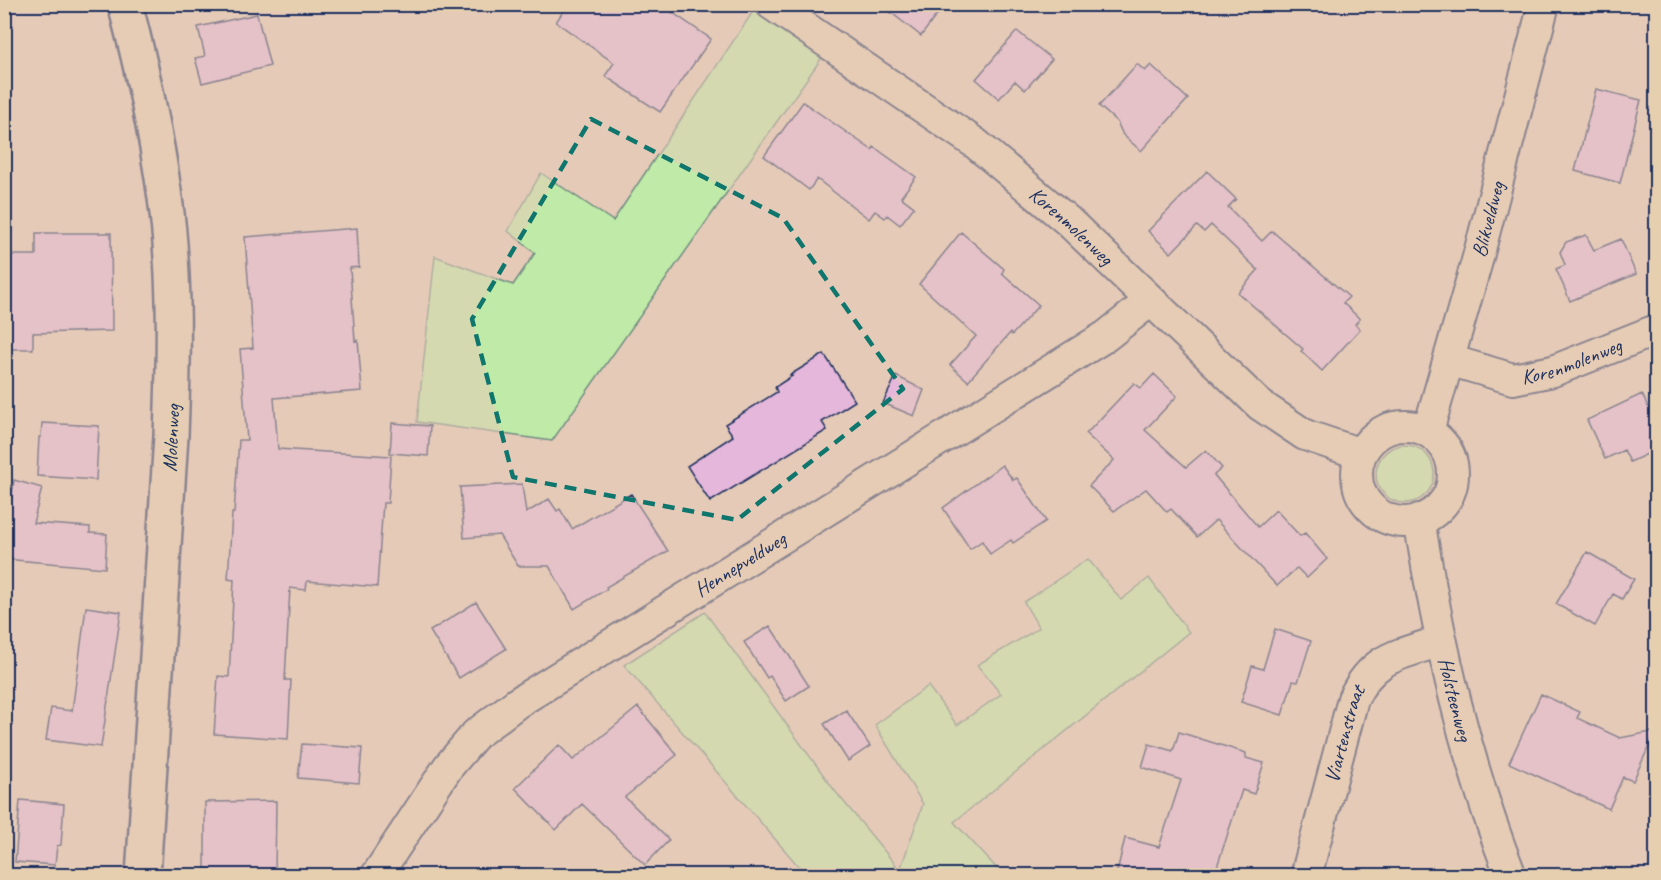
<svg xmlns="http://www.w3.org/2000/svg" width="1661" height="880" viewBox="0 0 1661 880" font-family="Caveat,sans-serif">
	<rect width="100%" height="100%" fill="#e6cab8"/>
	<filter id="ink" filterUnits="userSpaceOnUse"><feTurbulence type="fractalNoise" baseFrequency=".0167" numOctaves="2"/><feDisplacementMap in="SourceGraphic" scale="12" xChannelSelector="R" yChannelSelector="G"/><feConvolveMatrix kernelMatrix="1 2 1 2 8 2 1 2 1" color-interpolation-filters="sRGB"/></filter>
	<g filter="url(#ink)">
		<path fill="#c0eaa7" stroke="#6e8c82" stroke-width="1.5" d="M754 10 823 56 552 441 417 422 435 256 513 285 535 253 508 231 541 173 613 221Z
			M1376 474a29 29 0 1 1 58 0a29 29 0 1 1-58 0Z
			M1088 559 1121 600 1149 578 1189 632 954 822 1003 875H797L801 869 624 665 705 612 835 791 900 870 923 804 875 725 928 686 957 725 1001 694 977 665 1039 628 1024 602Z"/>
		<path fill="#e4b7db" stroke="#1b2f5e" stroke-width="1.5" d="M568 4H660L711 39 660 112 605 76 614 63 556 22Z
			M880 4H945L921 36Z
			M257 14 270 66 202 83 195 58 205 56 198 27Z
			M1017 31 1052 59 1025 90 1015 81 999 99 976 79Z
			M1137 64 1145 71 1151 65 1188 99 1141 151 1123 135 1117 122 1099 106Z
			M1596 89 1641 100 1620 183 1575 171Z
			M803 102 872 150 874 147 916 177 901 197 914 207 900 225 887 215 885 218 875 211 869 219 817 179 809 190 764 156Z
			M1207 171 1236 199 1228 207 1262 241 1272 231 1349 297 1343 303 1360 319 1355 324 1360 329 1322 371 1301 351 1303 349 1238 293 1258 270 1211 225 1204 232 1197 226 1171 253 1148 231Z
			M357 228 359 267 350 268 355 341 358 340 362 391 274 398 278 449 391 456 388 503H383L377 587 307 581 306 590 290 588 285 680H291L288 739 214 734 218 676 229 677 234 580 228 579 232 513H234L239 440H247L240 349 253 348 245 237Z
			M961 232 1004 269 1002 273 1039 305 1012 335 1010 333 968 381 950 365 976 336 919 284Z
			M36 233H111L112 331 33 333V349H6L4 255H36Z
			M1586 235 1594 250 1621 239 1636 274 1570 301 1556 269 1565 265 1560 252 1566 242Z
			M824 354 855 401 822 422 827 430 710 502 687 466 733 436 725 424 777 392 775 387 792 376 790 375Z
			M1154 374 1177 396 1145 430 1186 467 1206 450 1222 468 1214 475 1258 527 1276 510 1300 536 1305 533 1327 559 1307 578 1297 568 1277 586 1216 520 1197 537 1171 509 1167 512 1146 489 1114 511 1089 486 1114 460 1086 434 1134 383 1141 388Z
			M896 376 924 390 914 416 883 403Z
			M1642 394 1656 424V450L1630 462 1624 450 1605 459 1587 420Z
			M42 423 99 426 96 480 37 476 39 437H41Z
			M392 423 430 426 428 456 390 453Z
			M1002 465 1013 480 1017 478 1046 521 1013 543 1011 540 990 554 982 541 970 549 943 508Z
			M14 480 42 488 33 523 90 527V533L107 534 105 568 4 559V522H8Z
			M522 484 526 513 549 499 557 511 560 509 572 529 631 494 668 551 606 587 607 589 574 609 549 566H518L499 535 464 538 460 487Z
			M1587 552 1634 579 1622 599 1613 594 1595 626 1556 604Z
			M476 602 506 649 459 678 430 631Z
			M86 607 121 612 101 747 46 740 51 708 72 711Z
			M770 626 809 686 786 701 770 676 767 678 744 642Z
			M1275 629 1311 641 1298 682 1293 681 1282 715 1241 702 1252 666 1263 669Z
			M1541 694 1580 712 1577 718 1620 738 1656 731 1633 781 1623 777 1609 809 1509 763Z
			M638 707 677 755 625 797 669 840 645 865 582 804 556 830 515 788 559 745 573 760Z
			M846 710 870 746 848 761 824 724Z
			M1179 732 1246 753V758L1264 763 1254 794 1242 790 1214 876H1116L1125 838 1159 847 1181 780 1142 767 1149 744 1173 751Z
			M302 744 362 748 359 783 298 778Z
			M20 800 64 804 61 845 57 846 55 865 15 862Z
			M276 801 275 876H212V869L205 868V802Z"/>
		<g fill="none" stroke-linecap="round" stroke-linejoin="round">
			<defs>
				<g id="minor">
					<path id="s1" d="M771 4 975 143 1068 221 1260 405 1305 435 1361 454"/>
					<path id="s2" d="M1449 360 1513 379 1553 371 1656 330"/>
					<circle cx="1405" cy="474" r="48"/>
					<path id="s3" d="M1428 431 1477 261 1544 4"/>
					<path id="s4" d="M1419 519C1439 642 1465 760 1511 876"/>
					<path id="s5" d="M376 876 448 767 476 734 517 703 1106 336 1150 301"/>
					<path id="s6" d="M1306 876 1353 699C1373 656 1399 655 1441 641"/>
				</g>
				<path id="tertiary" d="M125 4C142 68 156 133 165 198 176 276 174 357 171 436L143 876"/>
			</defs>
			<use href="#minor" stroke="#1b2f5e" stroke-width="34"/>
			<use href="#tertiary" stroke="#1b2f5e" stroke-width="38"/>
			<use href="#minor" stroke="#e6cfaf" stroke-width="30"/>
			<use href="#tertiary" stroke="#e6cfaf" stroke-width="33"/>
		</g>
	</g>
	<path d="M0 0H1661V880H0ZM591 119 783 218 903 389 737 520 513 477 472 319Z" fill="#e6cab8" fill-opacity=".55" fill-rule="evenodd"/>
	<path fill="none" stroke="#0f766e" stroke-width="4.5" stroke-dasharray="12 8" stroke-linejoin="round" d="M591 119 783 218 903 389 737 520 513 477 472 319Z"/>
	<g text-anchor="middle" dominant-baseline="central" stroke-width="5" stroke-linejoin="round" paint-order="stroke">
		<g font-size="21" fill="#1b2f5e" stroke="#e6cfaf">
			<text stroke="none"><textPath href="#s3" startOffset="220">Blikveldweg</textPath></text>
			<text stroke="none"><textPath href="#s1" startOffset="374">Korenmolenweg</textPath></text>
			<text stroke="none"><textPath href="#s2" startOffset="128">Korenmolenweg</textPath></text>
			<text transform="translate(171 438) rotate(-87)">Molenweg</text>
			<text stroke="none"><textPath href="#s5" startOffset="488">Hennepveldweg</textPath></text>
			<text stroke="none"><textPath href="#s4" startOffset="184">Holsteenweg</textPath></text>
			<text stroke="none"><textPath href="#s6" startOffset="147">Viartenstraat</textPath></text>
		</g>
	</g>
	<rect width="1661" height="880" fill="none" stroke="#e6cfaf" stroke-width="24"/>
	<rect x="12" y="12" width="1637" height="856" fill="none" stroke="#1b2f5e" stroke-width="2" filter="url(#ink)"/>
</svg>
